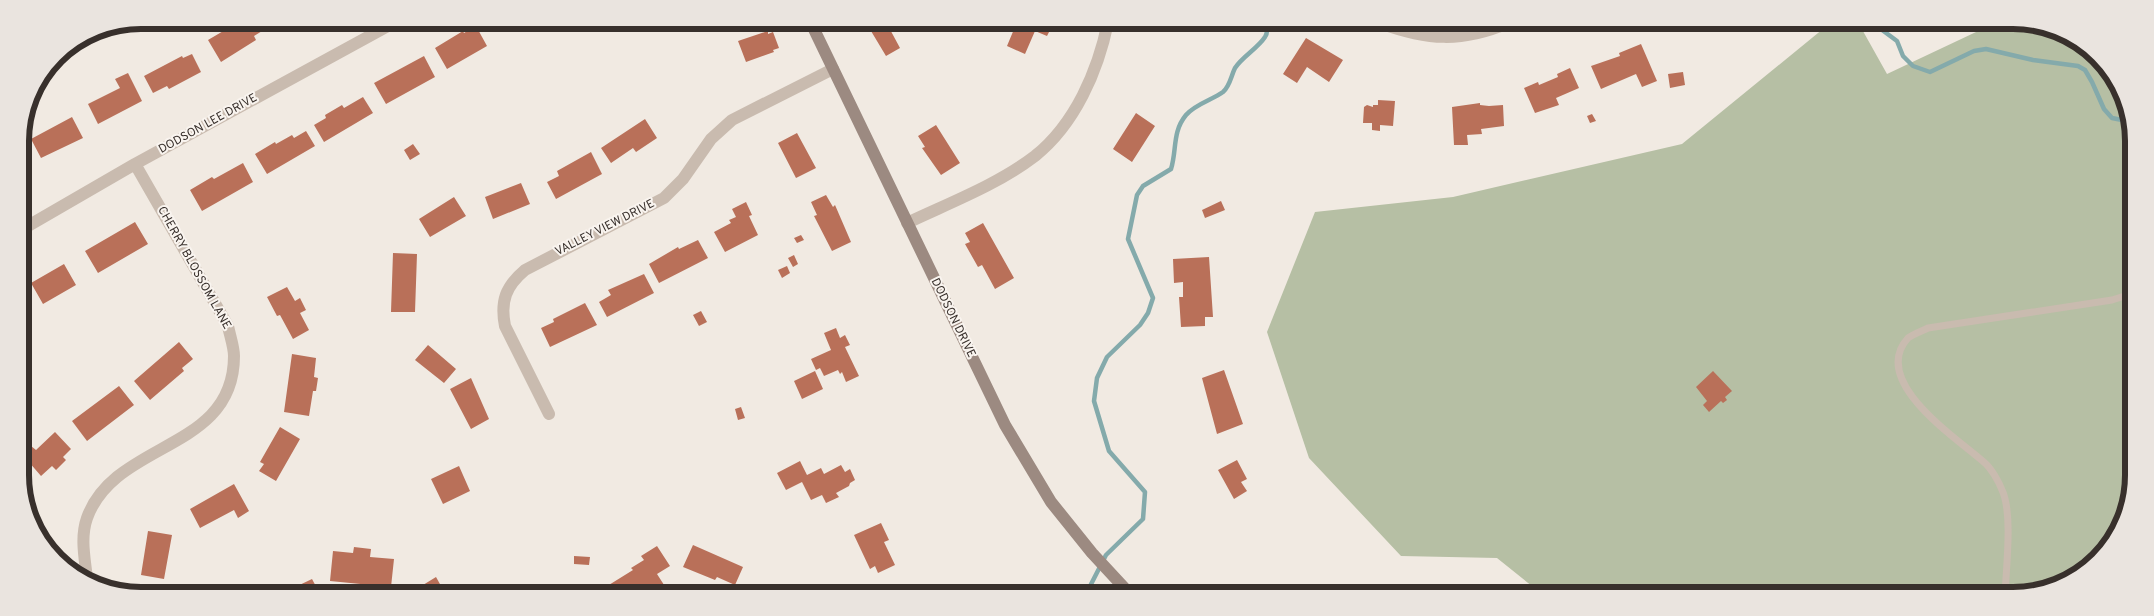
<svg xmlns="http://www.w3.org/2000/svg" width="2154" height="616" viewBox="0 0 2154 616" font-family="Overpass,sans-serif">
	<rect width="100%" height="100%" fill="#f1eae2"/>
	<path fill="#b6bfa4" d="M1829 24H1859L1887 74 1993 24H2044L2104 61 2132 117 2130 506 2093 566 2059 587 2021 596 1543 595 1497 558 1401 556 1309 458 1267 332 1315 212 1453 197 1682 144Z"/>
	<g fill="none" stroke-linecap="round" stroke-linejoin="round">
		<path stroke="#84aaab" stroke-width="4.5" d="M1874 24 1897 41 1903 56 1913 66 1930 72 1974 51 1986 49 2033 60 2078 66 2085 70 2092 82 2104 109 2112 118 2132 122
			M1086 594 1106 555 1143 519 1145 492 1109 451 1094 401 1097 378 1107 357 1140 325 1148 313 1153 298 1128 239 1137 195 1143 186 1171 169C1177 150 1172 132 1186 115 1195 104 1212 100 1223 92 1230 86 1231 76 1235 68 1243 56 1257 49 1265 37 1268 33 1267 27 1265 22"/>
	</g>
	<path fill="#b97059" d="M231 20H263L267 28 254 36 256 40 221 62 208 40 225 30 223 25Z
		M877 22H886L900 48 886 56 868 26Z
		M1017 22H1054L1047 36 1035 31 1025 54 1007 46Z
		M476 26 487 46 447 69 435 48 463 31 464 33Z
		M768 31V34L773 32 779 48 773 50 774 52 746 62 738 41Z
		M1306 38 1343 60 1329 82 1307 67 1297 83 1283 74Z
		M1641 44 1657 81 1642 87 1636 74 1601 89 1591 66 1620 56 1619 53Z
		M192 54 201 72 169 89 167 86 153 93 144 76 182 56 183 58Z
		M424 56 435 77 386 104 374 83Z
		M1570 68 1579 88 1556 98 1559 105 1535 113 1524 88 1538 82 1539 85 1558 77 1557 74Z
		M1683 72 1685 85 1670 88 1668 74Z
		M128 73 142 101 98 124 88 104 120 88 115 79Z
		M363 97 373 113 324 142 314 125 326 118 325 115 342 105 344 108Z
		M1378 100 1395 101 1393 126 1380 125V131L1372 130V123H1363L1364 107 1367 105 1373 107V105H1378Z
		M1480 103V105L1489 106 1503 105 1504 126 1481 129 1482 134 1467 135 1468 145H1454L1452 107Z
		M1136 113 1155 126 1132 162 1113 149Z
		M1592 114 1596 121 1590 123 1587 116Z
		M72 117 83 138 41 158 31 139Z
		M645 119 657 138 636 152 633 148 611 163 601 148Z
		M936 125 960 163 941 175 922 148 925 147 918 136Z
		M306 131 315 146 267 174 255 154 275 142 276 144 292 135 294 138Z
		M797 133 816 168 796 178 778 143Z
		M413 144 420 154 410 160 404 150Z
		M591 152 602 174 556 199 547 182 559 176 557 171Z
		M243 163 253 182 202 211 190 190 212 177 214 179Z
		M521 183 530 204 493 219 485 197Z
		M826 195 833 207 835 205 851 242 832 251 814 216 817 215 811 202Z
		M454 197 466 216 430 237 419 219Z
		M1221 201 1225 210 1205 218 1202 210Z
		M746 202 752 215 749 216 758 235 725 252 714 232 731 223 729 220 736 217 732 209Z
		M135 222 148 244 98 273 85 251Z
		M983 223 1014 278 995 289 982 265 978 267 965 244 970 242 965 233Z
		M801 235 804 240 797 243 794 238Z
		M698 240 708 258 659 283 649 264 678 247 679 249Z
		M393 253 417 254 415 312H391Z
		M794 255 798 264 793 267 788 258Z
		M1209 257 1213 317H1205V326L1181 327 1179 297H1183V282L1174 283 1173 259Z
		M64 264 76 285 43 304 31 283Z
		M787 266 790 273 782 278 778 270Z
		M644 274 654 293 607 317 599 302 611 295 608 290Z
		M287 287 295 301 300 298 306 310 300 313 309 330 293 339 280 315 277 316 267 297Z
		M585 303 597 325 550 347 541 328 554 322 553 319Z
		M701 311 707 322 699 326 693 315Z
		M836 328 840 338 845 335 850 345 845 347 859 376 846 382 842 372 840 374 838 370 824 376 820 368 816 370 811 359 831 350 824 333Z
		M179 342 193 359 182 368 184 371 150 400 134 381Z
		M428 345 456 369 444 383 415 360Z
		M292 354 316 358 314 377 318 378 316 391H313L309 416 284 412Z
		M1224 370 1243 424 1217 434 1202 378Z
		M815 371 823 389 802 399 794 381Z
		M1713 371 1732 391 1725 397 1727 400 1723 403 1721 401 1709 412 1703 405 1707 401 1696 387Z
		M471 378 489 419 471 429 450 389Z
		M119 386 134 405 87 441 72 421Z
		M741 407 745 418 738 420 735 409Z
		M280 427 300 439 276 481 259 471 264 464 260 462Z
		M55 432 71 449 63 457 66 460 56 470 52 466 41 476 22 454 31 446 36 450Z
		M1237 460 1247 479 1241 482 1247 491 1234 499 1218 470Z
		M800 461 807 475 821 468 824 474 841 465 845 472 850 469 855 480 850 483 849 486 836 493 839 497 826 503 822 495 811 500 802 482 786 490 777 473Z
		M459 466 470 491 443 504 431 479Z
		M234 484 249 511 238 518 234 510 200 528 190 509Z
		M881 523 889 540 884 542 895 565 878 573 875 566 870 569 854 535Z
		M148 531 172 535 164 579 141 575Z
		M693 545 743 567 735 585 717 577 715 580 683 567Z
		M657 546 670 566 657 574 666 588 659 593H607L604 588 633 570 631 568 644 560 641 556Z
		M354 547 371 549 370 557 394 559 391 587 330 581 333 551 353 553Z
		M574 556 590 557 589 565 574 564Z
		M436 577 445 593H410Z
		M312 579 319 592H290L289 590Z"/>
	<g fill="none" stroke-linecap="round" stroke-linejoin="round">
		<path stroke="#c9bbaf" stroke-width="7" d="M2005 596C2006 568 2013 513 2002 490 1999 482 1992 470 1986 464 1960 440 1868 382 1908 338 1913 334 1922 331 1928 328L2112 300 2131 294"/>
		<path stroke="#c9bbaf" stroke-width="12" d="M1380 23C1427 40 1461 43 1508 23
			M907 223C949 203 997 185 1035 156 1075 124 1098 71 1108 22
			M21 230 135 164 397 21
			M549 414 505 326C500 301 506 286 525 270L664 198 683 179 711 139 732 120 833 69
			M87 579C85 559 80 538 87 518 115 440 234 452 234 356 234 347 230 336 228 326L135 164"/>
		<path stroke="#9c8a81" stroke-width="12" d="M810 21 1005 425 1051 502 1092 553 1130 594"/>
	</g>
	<g text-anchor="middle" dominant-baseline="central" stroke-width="4" stroke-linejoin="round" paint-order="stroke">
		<g font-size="12" fill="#38302c" stroke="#f9f4ef">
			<text transform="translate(208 124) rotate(-29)">DODSON LEE DRIVE</text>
			<text transform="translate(605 228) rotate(-27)">VALLEY VIEW DRIVE</text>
			<text transform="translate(194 268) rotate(61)">CHERRY BLOSSOM LANE</text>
			<text transform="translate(953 318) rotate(64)">DODSON DRIVE</text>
		</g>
	</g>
	<path d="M0 0H2154V616H0ZM141 29H2013A112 112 0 0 1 2125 141V475A112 112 0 0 1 2013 587H141A112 112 0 0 1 29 475V141A112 112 0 0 1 141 29Z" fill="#eae4df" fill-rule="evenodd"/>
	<path fill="none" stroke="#38302c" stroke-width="6" d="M141 29H2013A112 112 0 0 1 2125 141V475A112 112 0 0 1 2013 587H141A112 112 0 0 1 29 475V141A112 112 0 0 1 141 29Z"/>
</svg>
